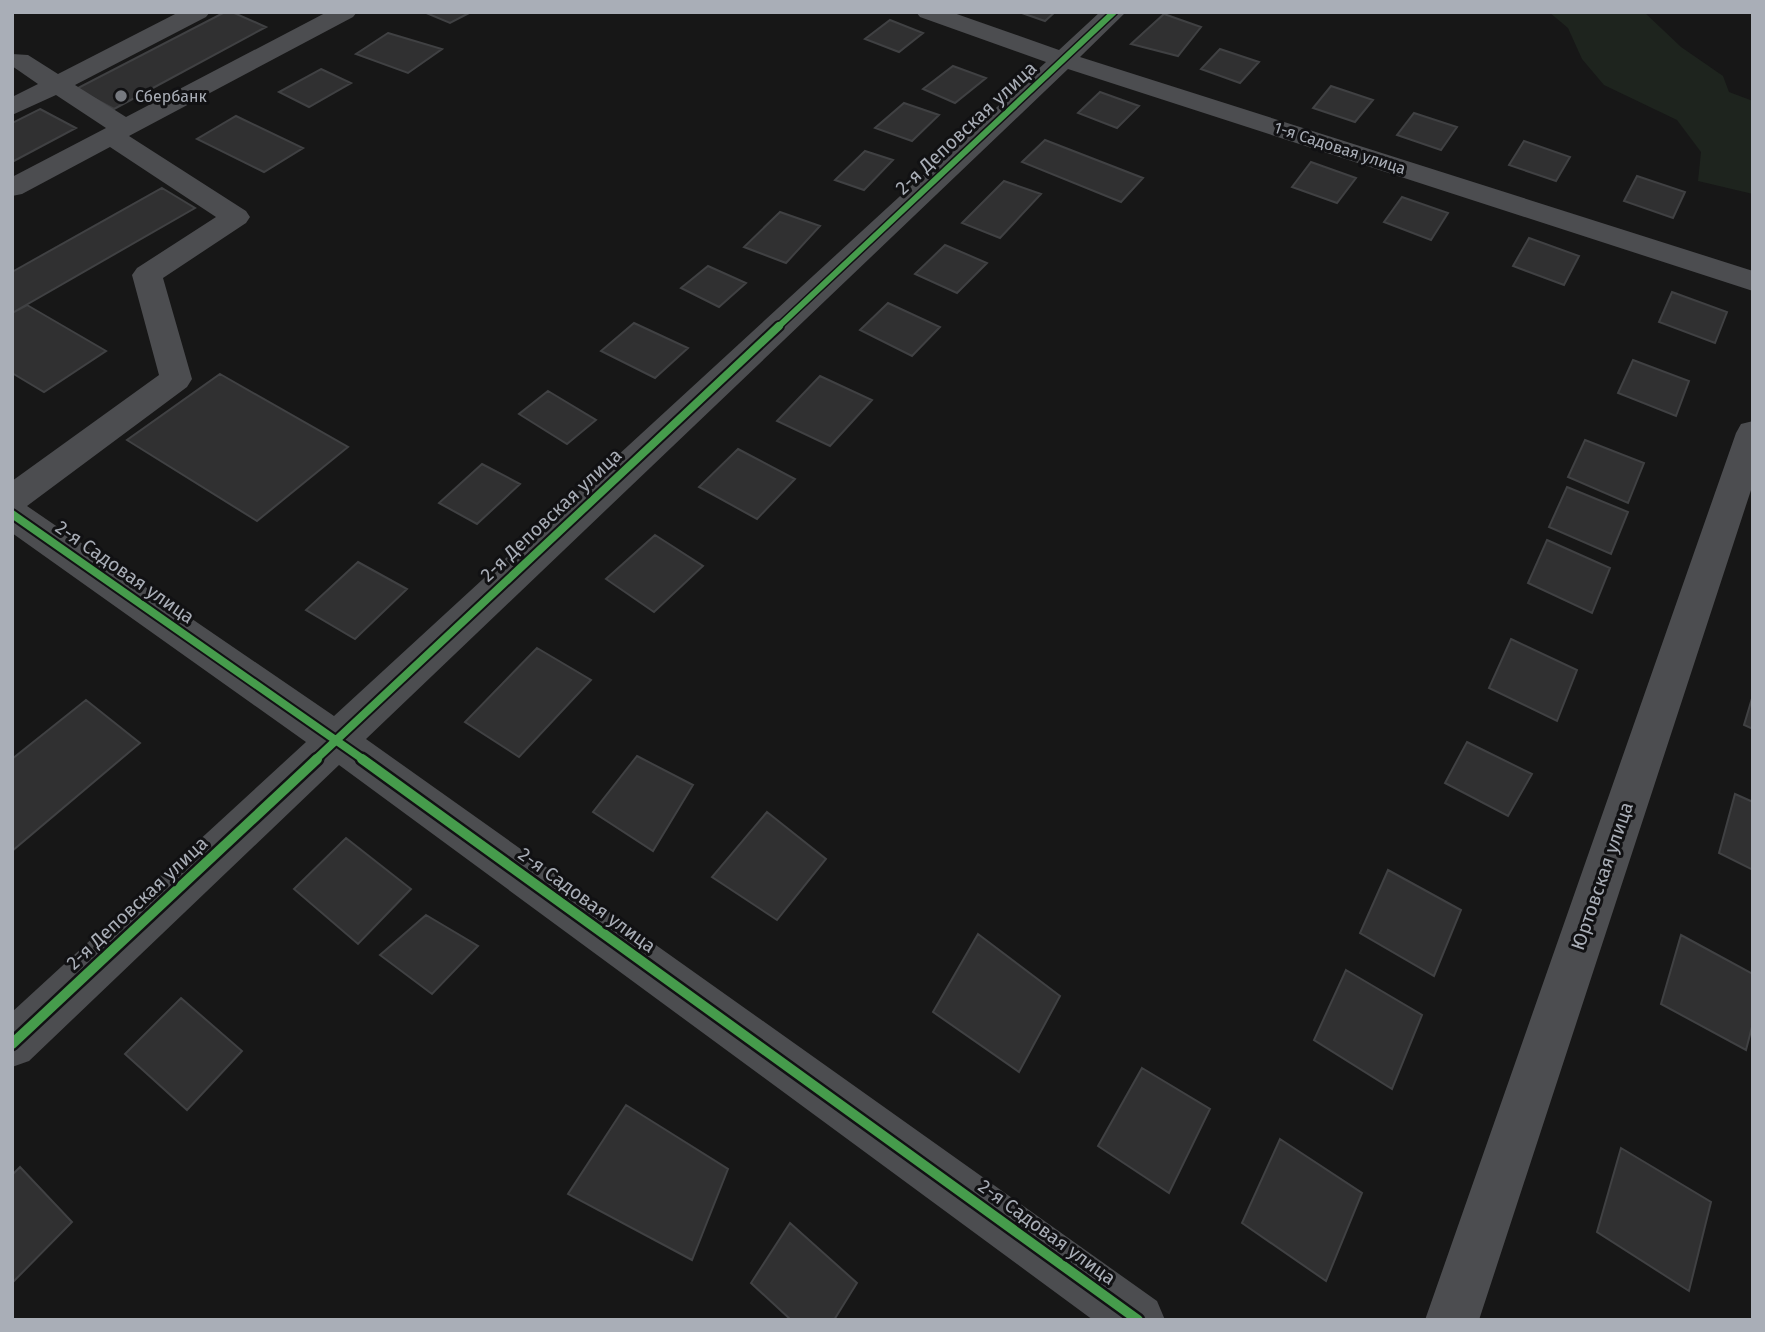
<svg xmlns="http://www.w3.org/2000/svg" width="1765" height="1332" viewBox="0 0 1765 1332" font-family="'Fira Sans',sans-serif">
	<rect width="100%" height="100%" fill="#171717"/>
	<path fill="#1e241e" d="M1549 12H1644L1681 47 1723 76 1729 92 1753 101V194L1698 181 1701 152 1677 120 1604 85 1582 59 1568 28Z"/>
	<path fill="#303031" stroke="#404143" stroke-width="2" d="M225 12H232L266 27 114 109 76 89Z
		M424 12H471L450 23Z
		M1019 12H1055L1045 21Z
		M1164 14 1201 27 1178 56 1131 44Z
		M890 20 923 33 899 52 865 39Z
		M388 33 442 49 408 73 356 54Z
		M1220 49 1259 62 1240 83 1201 69Z
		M953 66 986 78 955 103 923 89Z
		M321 69 351 83 309 107 279 92Z
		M1331 86 1373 100 1355 122 1313 108Z
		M1100 92 1139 106 1117 128 1078 113Z
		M904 103 939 115 912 141 875 128Z
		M40 109 76 128 12 162V123Z
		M1414 113 1457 127 1441 150 1397 135Z
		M236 116 303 148 264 172 197 139Z
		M1045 140 1143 178 1121 202 1022 162Z
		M1524 141 1570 157 1556 181 1509 165Z
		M865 151 893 160 864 190 835 180Z
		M1311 162 1356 178 1337 203 1292 187Z
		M1637 176 1685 192 1673 218 1624 201Z
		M1004 181 1041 194 1000 238 962 223Z
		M162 188 195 208 12 313V272Z
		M1402 197 1448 213 1431 240 1384 222Z
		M780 212 820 226 786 263 744 247Z
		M1529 238 1579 256 1564 285 1513 266Z
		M945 245 987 263 957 293 915 274Z
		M708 266 746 283 719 307 681 288Z
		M1672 292 1727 312 1715 343 1659 322Z
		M888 303 940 327 912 356 860 330Z
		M27 305 106 351 44 392 12 373V313Z
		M634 323 688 348 655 378 601 351Z
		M1633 360 1689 381 1676 416 1618 393Z
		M220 374 348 447 257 521 127 440Z
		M820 376 872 400 830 446 777 421Z
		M548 391 596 420 567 444 519 414Z
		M1585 440 1644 463 1628 503 1568 477Z
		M738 449 795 479 757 519 699 487Z
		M482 464 520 484 477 524 439 503Z
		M1567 487 1628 512 1611 554 1549 527Z
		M655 535 703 566 654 612 606 579Z
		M1547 540 1610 568 1592 613 1528 583Z
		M358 562 407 589 355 639 306 610Z
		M1511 639 1577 670 1557 721 1489 688Z
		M537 648 591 680 519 757 465 722Z
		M1753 695V729L1744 725Z
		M86 700 140 743 12 851V759Z
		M1467 742 1532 774 1508 816 1445 783Z
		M637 756 693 785 653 851 593 812Z
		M1735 794 1753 802V870L1719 853Z
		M767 812 826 859 777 920 712 877Z
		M346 838 411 889 358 944 294 889Z
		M1388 870 1461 910 1434 976 1360 933Z
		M426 915 478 946 432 994 380 955Z
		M978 934 1060 996 1019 1072 933 1012Z
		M1681 935 1753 974V1023L1746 1050 1661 1004Z
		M1346 970 1422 1015 1392 1089 1314 1040Z
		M181 998 242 1051 187 1110 125 1054Z
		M1142 1068 1210 1109 1169 1193 1098 1146Z
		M626 1105 728 1169 692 1260 568 1194Z
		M1280 1139 1362 1193 1326 1281 1242 1223Z
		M1621 1148 1711 1202 1689 1291 1597 1232Z
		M20 1167 72 1222 12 1283V1175Z
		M790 1223 857 1283 834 1320H791L751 1283Z"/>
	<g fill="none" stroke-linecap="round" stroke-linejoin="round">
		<path fill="#4c4d50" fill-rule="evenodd" d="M179 12H210L206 17 75 85 126 117 327 12H357L353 17 129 136 246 211 250 217 246 223 163 278 192 379 187 387 27 506 334 716 1046 62 920 17 916 12H951L1059 50 1100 12H1126L1080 57 1753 271V291L1068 69 366 739 1157 1301 1165 1320H1093L339 765 29 1061 12 1067V1012L306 742 12 533V481L159 375 132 275 137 268 216 217 110 147 22 194 12 196V177L106 128 56 95 12 115V97L38 84 12 66V54L28 55 58 74Z
			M1753 421V484L1479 1320H1425L1736 433 1741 424Z"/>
		<defs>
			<path id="cycleway-far2" d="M777 328 1114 12"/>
			<path id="cycleway-far1" d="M12 514 364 760
				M315 760 779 326"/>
			<path id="cycleway" d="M362 759 1138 1320
				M12 1044 317 759"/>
		</defs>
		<use href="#cycleway-far2" stroke="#111113" stroke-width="9"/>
		<use href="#cycleway-far1" stroke="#111113" stroke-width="12"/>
		<use href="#cycleway" stroke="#111113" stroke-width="15"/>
		<use href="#cycleway-far2" stroke="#469c4c" stroke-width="6"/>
		<use href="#cycleway-far1" stroke="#469c4c" stroke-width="8"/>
		<use href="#cycleway" stroke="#469c4c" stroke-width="10"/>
	</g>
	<circle fill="#76797f" stroke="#111113" stroke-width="2.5" cx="121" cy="96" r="7"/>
	<g text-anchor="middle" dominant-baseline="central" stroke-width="6" stroke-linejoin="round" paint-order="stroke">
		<g font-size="16" fill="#a9aeb7" stroke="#111113" text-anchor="start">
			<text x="135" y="96">Сбербанк</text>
		</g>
		<g font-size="16" fill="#a9aeb7" stroke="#111113">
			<text transform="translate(1340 148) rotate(18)">1-я Садовая улица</text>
		</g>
		<g font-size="19" fill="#a9aeb7" stroke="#111113">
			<text transform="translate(966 128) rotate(-43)">2-я Деповская улица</text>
			<text transform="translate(551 515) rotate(-43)">2-я Деповская улица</text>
			<text transform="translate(125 572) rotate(35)">2-я Садовая улица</text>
			<text transform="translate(1602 876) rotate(-71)">Юртовская улица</text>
			<text transform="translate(587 900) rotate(36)">2-я Садовая улица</text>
			<text transform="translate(137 903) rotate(-43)">2-я Деповская улица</text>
			<text transform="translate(1047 1232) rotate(36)">2-я Садовая улица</text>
		</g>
	</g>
	<rect width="1765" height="1332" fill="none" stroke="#a9aeb7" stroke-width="28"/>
</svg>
